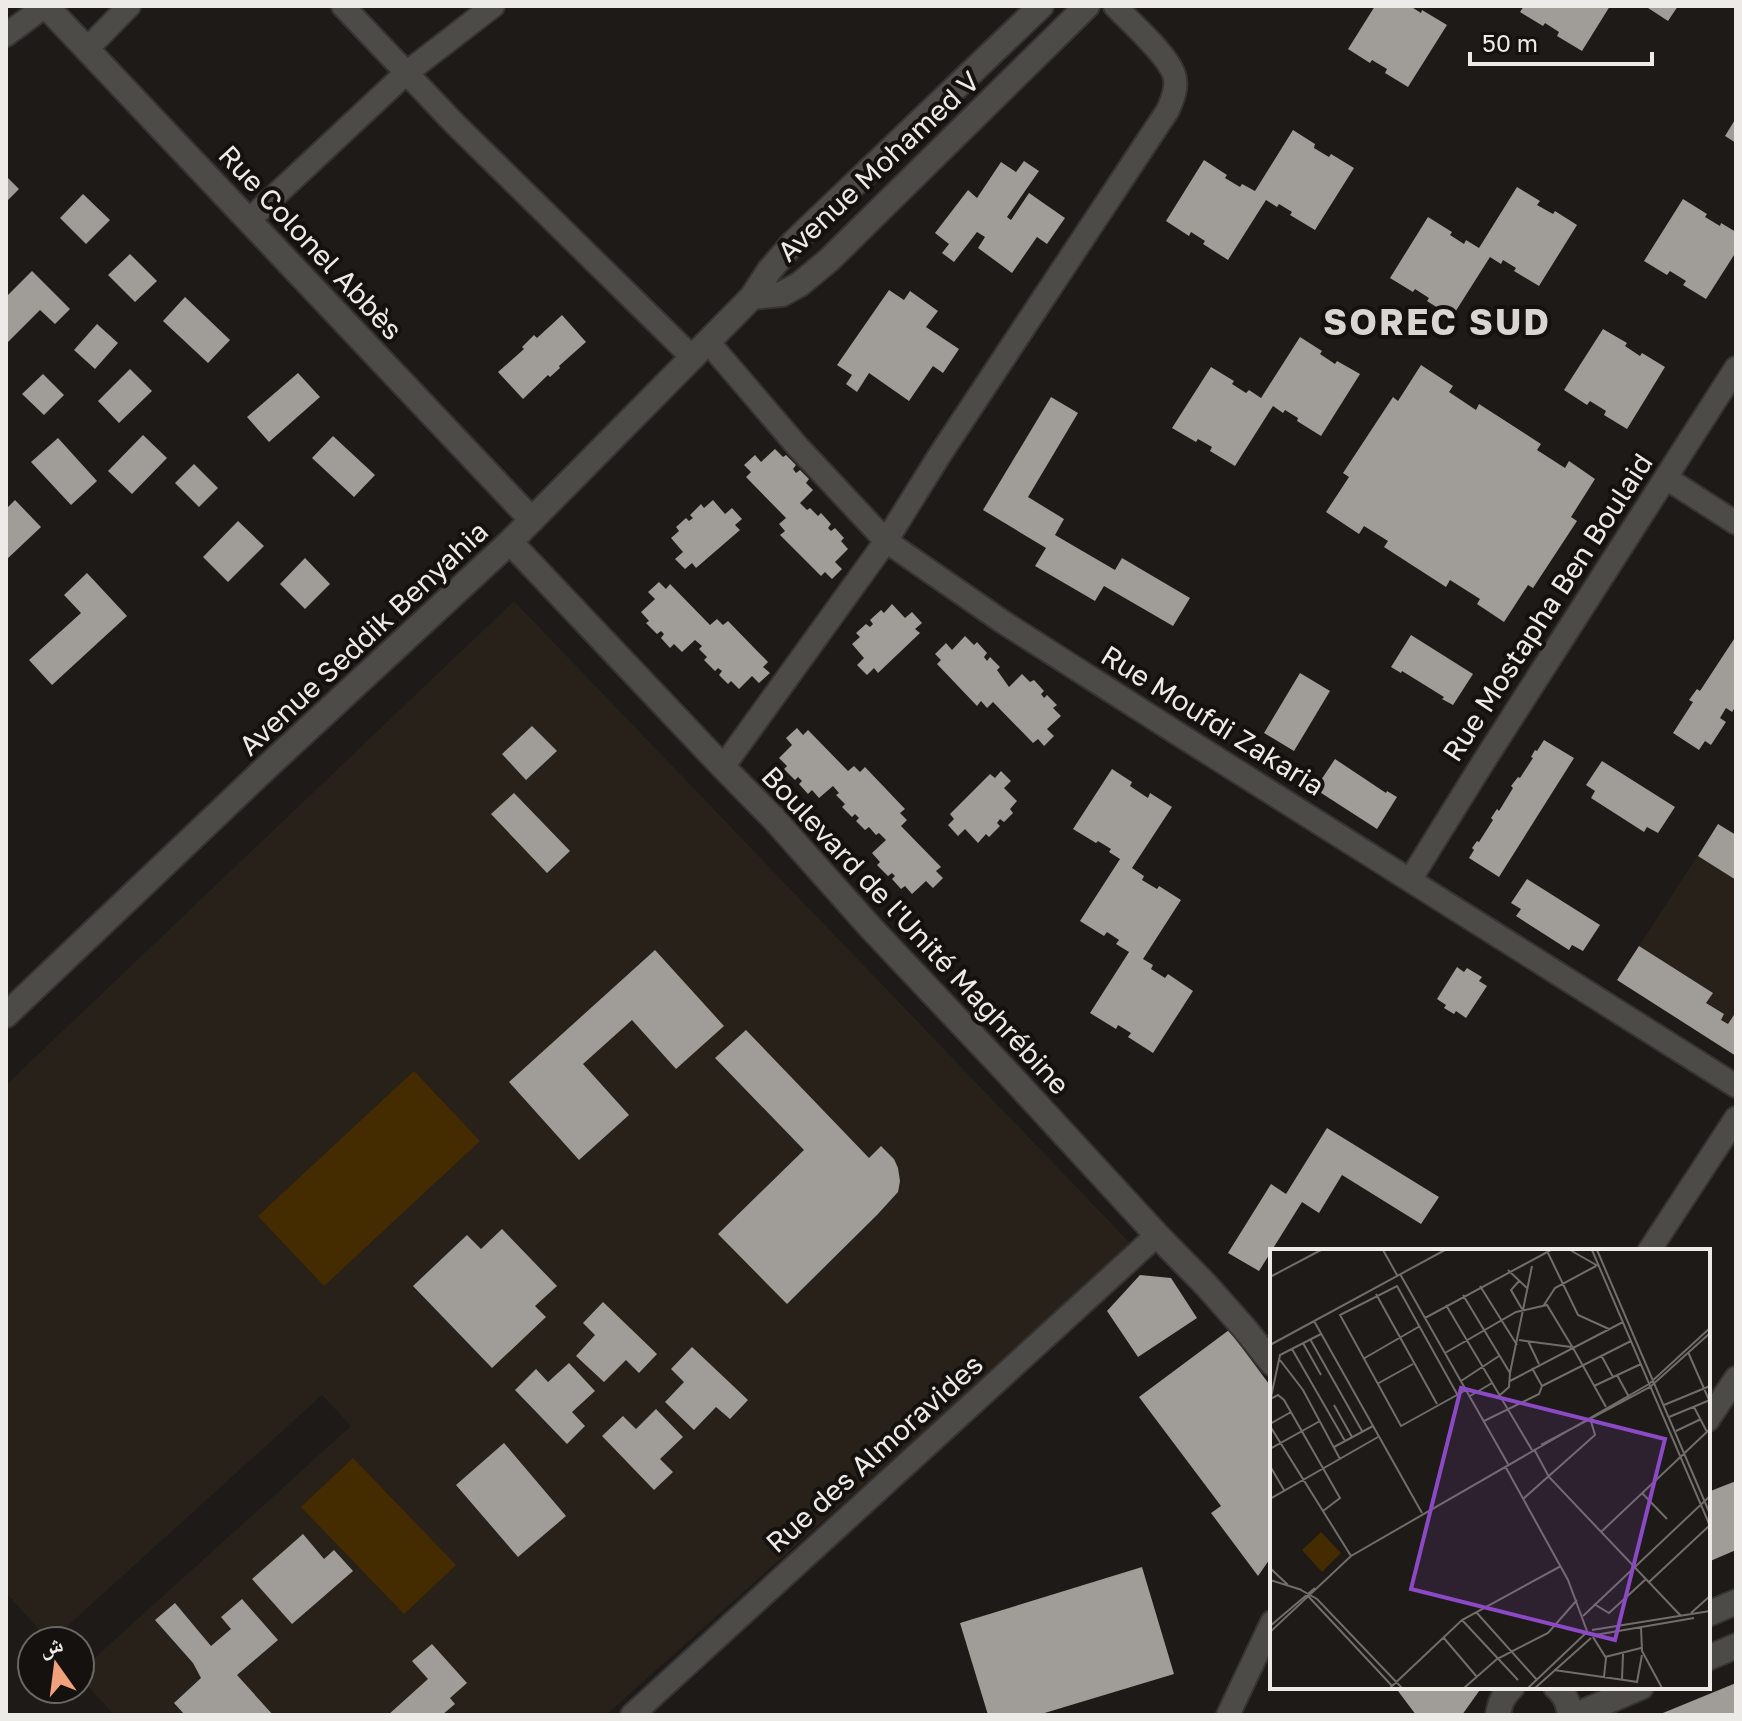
<svg xmlns="http://www.w3.org/2000/svg" width="1742" height="1721" viewBox="0 0 1742 1721" font-family="'Golos Text','Noto Naskh Arabic',sans-serif">
	<rect width="100%" height="100%" fill="#1d1a17"/>
	<path fill="#272119" d="M514 601 1132 1245 606 1715H114L80 1677V1671L351 1426 322 1395 51 1641H49L6 1593V1085Z
		M1718 824 1736 835V1056L1617 980Z"/>
	<path fill="#442b00" d="M414 1071 480 1141 324 1286 258 1216Z
		M353 1458 456 1565 404 1614 301 1507Z"/>
	<path fill="#a09c98" d="M1375 6H1410L1421 13 1422 10 1447 25 1408 87 1385 73 1387 69 1372 60 1370 63 1348 49Z
		M1524 6H1610L1582 51 1557 36 1559 32 1545 23 1543 26 1520 12Z
		M1645 6H1678L1668 21Z
		M1736 118V143L1725 136Z
		M1293 130 1315 144 1314 148 1329 157 1331 154 1354 168 1315 230 1290 215 1292 212 1279 204 1277 207 1266 200 1228 260 1203 244 1205 241 1191 232 1189 236 1166 221 1204 160 1227 175 1225 178 1240 187 1242 184 1255 191Z
		M1024 161 1039 171 1007 217 1011 220 1029 193 1065 218 1047 244 1037 237 1012 273 978 248 985 237 977 232 954 262 942 253 949 244 935 233 968 190 977 198 1001 162 1016 172Z
		M6 176 19 189 6 202Z
		M1517 187 1540 201 1537 205 1553 214 1555 211 1577 225 1539 286 1514 271 1516 268 1503 260 1501 264 1490 257 1452 317 1427 301 1429 298 1415 289 1413 292 1390 278 1428 217 1452 232 1450 235 1464 244 1466 240 1479 248Z
		M83 194 110 220 86 244 60 218Z
		M1683 199 1707 214 1705 217 1720 226 1721 223 1736 232V252L1706 299 1683 285 1686 281 1670 271 1667 275 1644 261Z
		M130 254 157 281 135 302 108 275Z
		M32 271 70 309 55 324 40 310 6 344V297Z
		M889 290 904 300 910 291 938 311 926 327 959 349 943 373 933 366 909 401 869 373 857 392 846 384 852 375 837 365Z
		M185 297 230 340 208 363 163 321Z
		M562 315 586 342 559 366 560 368 550 377 548 375 523 399 498 372 524 349 522 347 534 335 537 338Z
		M97 324 118 343 95 369 74 350Z
		M1603 329 1627 343 1625 346 1640 356 1642 353 1665 367 1627 429 1604 415 1606 411 1590 401 1587 405 1564 390Z
		M1300 337 1322 351 1320 354 1335 364 1337 361 1360 374 1321 436 1297 421 1298 418 1285 410 1283 413 1273 406 1235 466 1210 451 1212 447 1198 439 1196 442 1172 428 1211 367 1234 381 1232 384 1246 393 1249 390 1261 398Z
		M1421 365 1453 386 1449 392 1476 410 1479 404 1541 444 1537 450 1565 468 1569 461 1595 479 1571 517 1577 521 1533 588 1528 585 1504 622 1477 604 1480 599 1450 580 1446 587 1384 547 1388 541 1364 526 1359 534 1326 512 1349 477 1343 473 1393 397 1398 401Z
		M130 369 152 391 119 423 98 401Z
		M298 373 320 397 269 442 247 417Z
		M43 374 64 395 44 415 22 394Z
		M1051 397 1078 413 1028 497 1064 519 1055 535 1115 570 1122 558 1190 598 1173 626 1104 586 1095 601 1035 566 1046 548 983 510Z
		M143 435 167 458 132 494 108 471Z
		M333 436 375 475 354 497 312 458Z
		M58 438 97 481 71 505 31 462Z
		M775 449 783 457 786 455 796 465 793 469 796 473 800 470 809 479 806 483 813 490 800 503 807 510 810 508 818 516 821 513 831 524 828 528 831 531 835 528 844 538 841 541 848 549 835 562 842 569 832 579 825 572 821 576 780 535 785 531 779 524 786 518 746 477 751 472 744 465 755 455 761 462Z
		M194 464 218 488 199 507 175 483Z
		M15 500 41 527 6 560V509Z
		M713 500 725 514 732 508 742 519 735 525 740 530 696 568 692 563 685 569 675 559 683 552 671 538 679 531 676 527 686 518 689 521 693 518 690 515 701 504 704 508Z
		M238 521 264 546 228 582 203 557Z
		M305 558 330 584 305 609 280 584Z
		M87 573 127 616 52 685 29 660 81 613 64 595Z
		M659 582 666 589 670 584 710 625 717 619 723 625 728 621 768 662 763 667 770 673 759 683 752 676 739 689 731 681 728 684 719 675 722 671 718 668 715 671 704 660 707 657 699 649 702 646 695 640 682 652 674 644 670 648 661 638 664 634 661 631 657 634 646 623 649 621 641 612 655 599 648 592Z
		M892 604 905 618 912 612 922 623 915 629 920 633 878 673 874 668 867 675 857 665 864 658 852 644 860 637 856 633 866 624 870 627 873 624 870 620 881 610 884 613Z
		M1411 635 1473 674 1453 705 1442 699 1444 697 1402 671 1401 673 1391 667Z
		M965 636 974 645 977 642 987 653 984 657 987 661 990 657 1000 667 997 670 1009 687 1022 674 1030 682 1034 680 1044 691 1041 694 1044 698 1047 695 1057 705 1053 708 1061 716 1047 729 1054 736 1044 746 1038 739 1033 743 993 702 987 708 981 701 977 706 937 664 941 660 935 654 946 643 952 650Z
		M1736 636V706L1732 712 1726 708 1720 718 1726 722 1711 745 1705 741 1699 750 1673 733 1693 702 1689 700 1697 689 1700 691Z
		M1300 673 1330 691 1294 751 1264 733Z
		M532 726 557 751 526 780 502 754Z
		M797 728 803 735 808 730 848 771 854 766 860 772 865 767 905 809 900 813 907 820 901 826 941 867 936 871 943 878 933 888 926 881 912 894 905 886 901 889 892 879 895 876 892 873 888 876 877 865 880 862 872 853 886 840 879 833 876 835 869 827 865 830 856 821 859 818 855 814 852 817 842 807 845 804 836 795 839 793 833 786 819 798 812 790 808 794 799 784 802 781 798 777 795 780 784 769 787 766 779 758 792 745 786 738Z
		M1544 740 1574 758 1499 877 1469 858 1474 850 1472 848 1477 841 1479 842 1493 820 1491 818 1497 809 1499 811 1513 788 1511 786 1518 777 1520 778 1533 758 1531 757 1535 750 1537 751Z
		M1335 759 1386 793 1387 791 1397 797 1377 829 1315 789Z
		M1602 761 1675 807 1658 833 1647 827 1644 832 1591 798 1595 791 1586 785Z
		M1112 769 1132 782 1130 786 1148 798 1150 793 1172 807 1132 868 1144 876 1142 880 1157 889 1159 886 1181 900 1143 959 1153 965 1151 969 1165 978 1168 974 1193 991 1153 1053 1128 1037 1131 1033 1118 1025 1116 1029 1090 1013 1129 952 1116 944 1119 940 1107 932 1104 936 1080 921 1120 859 1109 852 1111 849 1098 841 1096 843 1073 829Z
		M1001 771 1011 781 1004 788 1017 801 1010 809 1013 813 1004 822 1000 819 997 823 1000 826 989 837 986 834 978 843 965 829 958 836 948 825 954 819 950 814 990 774 995 778Z
		M514 793 570 851 547 873 491 814Z
		M1718 824 1736 835V880L1698 856Z
		M1527 879 1600 925 1583 951 1572 945 1569 950 1516 916 1521 909 1511 903Z
		M1639 946 1713 993 1706 1003 1724 1014 1721 1020 1728 1024 1736 1012V1056L1617 980Z
		M655 950 724 1026 676 1069 632 1020 583 1064 629 1115 579 1160 509 1082Z
		M1457 967 1464 972 1467 968 1482 977 1479 981 1487 986 1466 1018 1456 1011 1454 1014 1444 1008 1446 1005 1437 999Z
		M746 1030 869 1158 881 1146 894 1159 898 1168 900 1181 898 1192 877 1215 787 1304 718 1234 804 1150 715 1058Z
		M1327 1128 1439 1197 1421 1224 1342 1175 1319 1213 1302 1202 1259 1271 1228 1253 1271 1184 1286 1194Z
		M502 1229 557 1286 535 1306 546 1317 492 1368 413 1286 467 1235 481 1249Z
		M1140 1275 1171 1278 1197 1318 1138 1357 1107 1311Z
		M603 1302 657 1354 639 1373 626 1360 604 1382 576 1356 595 1335 583 1323Z
		M1229 1330 1272 1388V1556L1258 1576 1211 1513 1221 1506 1139 1397Z
		M692 1347 748 1400 730 1419 716 1407 694 1430 665 1402 684 1382 671 1369Z
		M569 1363 595 1391 572 1412 585 1426 567 1444 515 1390 536 1369 548 1382Z
		M656 1409 683 1437 660 1459 673 1472 654 1490 602 1436 623 1416 636 1429Z
		M504 1443 566 1516 518 1557 456 1485Z
		M1736 1481V1550L1708 1562V1492Z
		M303 1534 324 1559 334 1550 353 1571 292 1624 252 1579Z
		M1142 1567 1174 1674 1038 1715H988L960 1623Z
		M242 1599 278 1640 237 1675 273 1715H185L174 1703 201 1678 193 1663 155 1620 175 1603 211 1646 231 1629 221 1617Z
		M432 1644 467 1683 450 1698 455 1704 442 1715H388L428 1679 412 1661Z
		M1736 1683V1715H1658Z
		M1395 1687H1482L1462 1715H1416Z"/>
	<g fill="none" stroke-linecap="round" stroke-linejoin="round">
		<defs>
			<path id="street" d="M343 6 455 124 693 358
				M6 35 45 6
				M87 49 129 6
				M249 220 405 74 493 6
				M709 343 798 447 886 541 1003 622 1183 737 1736 1086
				M1666 478 1736 523
				M723 767 886 541 941 453 1168 110C1172 100 1177 90 1175 79 1173 59 1130 22 1115 6
				M1410 880 1484 761 1736 368
				M1649 1251 1736 1118
				M1708 1420 1736 1378
				M632 1715 1157 1235
				M1228 1715 1272 1622"/>
			<path id="secondary" d="M46 6 532 520
				M752 297 782 294 800 284 829 260 1087 6
				M510 542 723 767 774 819 871 928 1007 1072 1157 1235 1206 1285 1245 1329 1272 1363
				M6 1015 268 766 510 542 752 297 769 271 794 242 1041 6
				M1708 1614 1736 1602
				M1708 1658 1736 1646
				M1556 1687C1565 1694 1569 1704 1570 1715
				M1498 1715C1500 1703 1503 1695 1512 1687
				M1576 1715 1641 1687"/>
		</defs>
		<use href="#street" stroke="#353432" stroke-width="26"/>
		<use href="#secondary" stroke="#353432" stroke-width="28"/>
		<use href="#street" stroke="#4d4b47" stroke-width="22"/>
		<use href="#secondary" stroke="#4d4b47" stroke-width="24"/>
	</g>
	<g text-anchor="middle" dominant-baseline="central" stroke-width="8" stroke-linejoin="round" paint-order="stroke">
		<g font-size="28" fill="#ecebe8" stroke="#14110e">
			<text transform="translate(878 166) rotate(-43)">Avenue Mohamed V</text>
			<text transform="translate(311 242) rotate(47)">Rue Colonel Abbès</text>
			<text transform="translate(1547 607) rotate(-57)">Rue Mostapha Ben Boulaid</text>
			<text transform="translate(363 638) rotate(-43)">Avenue Seddik Benyahia</text>
			<text transform="translate(1213 720) rotate(32)">Rue Moufdi Zakaria</text>
			<text transform="translate(916 930) rotate(47)">Boulevard de l'Unité Maghrébine</text>
			<text transform="translate(874 1453) rotate(-42)">Rue des Almoravides</text>
		</g>
		<g font-size="36" font-weight="bold" letter-spacing="2" fill="#d9d5d1" stroke="#14110e">
			<text x="1437" y="321">SOREC SUD</text>
		</g>
	</g>
	<g transform="translate(1270 1249)">
		<rect width="440" height="440" fill="#1d1a17"/>
		<path d="M51 283 71 304 52 323 32 301Z" fill="#442b00"/>
		<path fill="none" stroke="#706e6b" stroke-width="2" d="M113 1 127 26M300 1 328 17M322 1 440 277M327 1 440 265M278 4 308 66 339 80M238 21 258 40M130 25 238 215M0 28 51 1M249 32 241 41 252 60M210 37 247 96M106 45 167 155M193 46 240 124 239 138 230 146M176 56 262 201M274 56 285 39 326 17M155 69 281 1M44 72 152 264M40 90 92 182M249 91 301 98M258 92 269 115M33 94 51 126M0 96 175 1M22 100 75 192M418 103 439 151M175 104 246 63 277 56 303 99 240 132M331 106 343 128M93 110 150 77M10 111 33 141 70 210M240 124 262 17M347 126 359 148M191 132 229 107M107 135 143 115M272 137 361 92M324 137 371 115M187 145 127 37 70 66 131 177 196 141M200 147 222 134M1 148 10 106 51 85M0 150 8 146 14 151 70 249 53 262M64 156 82 188M394 156 440 137M336 158 303 99 353 73M424 158 437 183M399 168 440 151M214 172 269 145 272 137 262 119M0 175 21 163M0 177 81 307M406 182 431 170M271 196 380 138 440 84M64 198 103 177M0 200 50 172M264 200 279 228 411 367M0 217 14 241M235 217 298 331 317 382M372 244 397 270M0 250 108 188M253 250 325 186 320 169M331 283 440 180M0 319 18 336M0 331 32 341M379 333 439 277M31 341 47 350 132 439M38 347 124 439M324 355 339 364 376 330M206 363 267 431M421 364 440 347M313 367 440 247M192 371 248 431M0 377 45 339M371 378 372 402 392 439M322 381 440 362M0 383 81 307 379 135 440 79M325 386 424 369M173 388 207 428M323 388 336 409 334 428M335 408 371 399M284 421 361 432M352 431 353 405M361 432 367 433 372 406M120 439 192 371 291 317M194 439 227 410 278 384 307 351M258 439 317 383M265 439 321 389"/>
		<path fill="#8c49c5" fill-opacity="0.15" stroke="#8c49c5" stroke-width="4" d="M191 139 395 190 345 391 141 340Z"/>
		<rect width="440" height="440" fill="none" stroke="#ecebe8" stroke-width="4"/>
	</g>
	<rect width="1742" height="1721" fill="none" stroke="#ecebe8" stroke-width="16"/>
	<g transform="translate(56 1665) rotate(346)"><circle r="38" fill="#14110e" stroke="#6a6865" stroke-width="2"/>
	<path d="M0-6L14 30L0 20L-14 30Z" fill="#f1a17c"/>
	<text y="-12" font-size="22" font-weight="bold" text-anchor="middle" fill="#ecebe8">ش</text>
	</g>
	<path d="M1470 52v12h182v-12" fill="none" stroke="#ecebe8" stroke-width="4"/>
	<text x="1482" y="52" font-size="24" fill="#ecebe8" stroke="#14110e" stroke-width="6" paint-order="stroke">50 m</text>
</svg>
